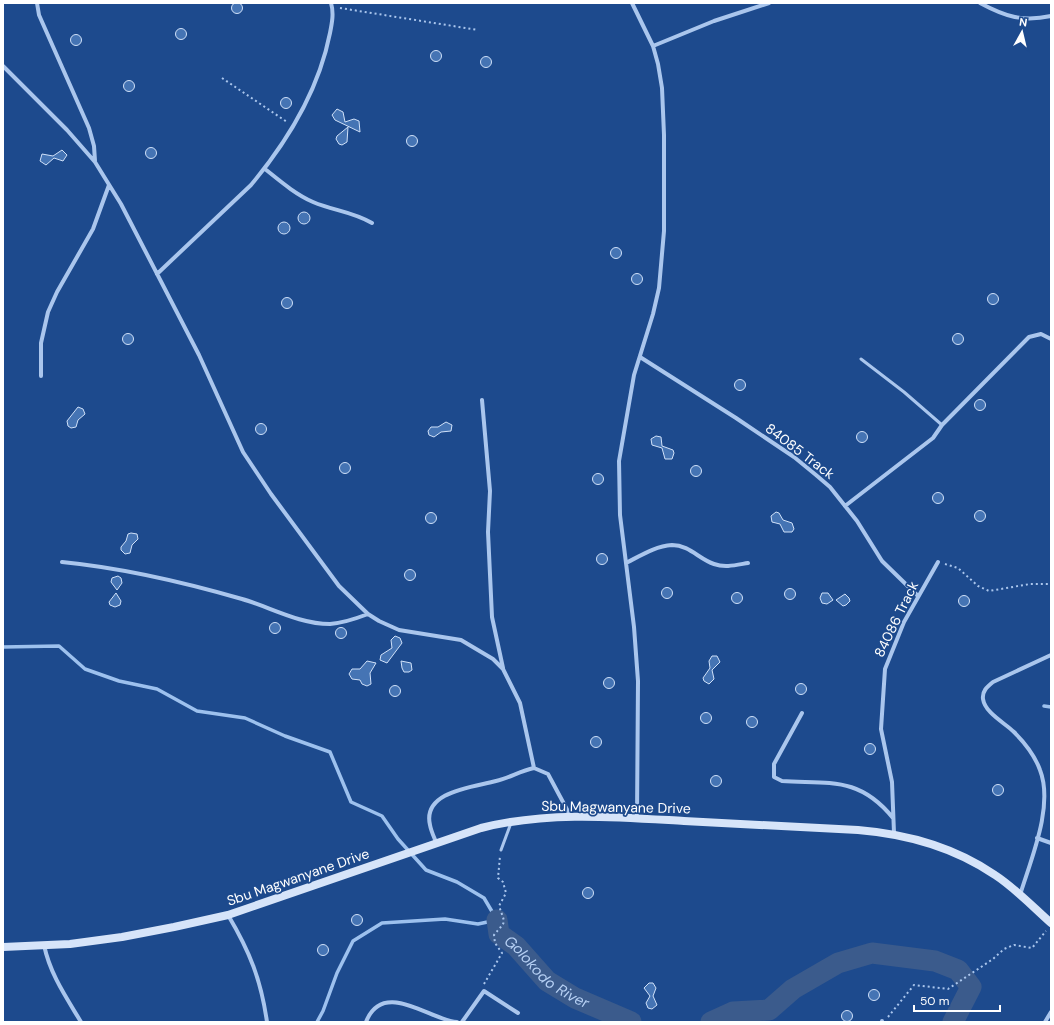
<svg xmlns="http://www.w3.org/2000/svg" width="1054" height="1025" viewBox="0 0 1054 1025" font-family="'DM Sans',sans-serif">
	<rect width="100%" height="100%" fill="#1d4a8d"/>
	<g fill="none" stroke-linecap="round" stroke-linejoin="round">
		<path stroke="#9dc1ee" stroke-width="3.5" d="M3 647 59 646 85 669 119 681 157 689 197 711 245 718 285 736 330 752 351 802 382 816 398 839 426 870 457 882 484 898 497 920 478 924 445 919 382 923 353 941 337 973 323 1011 317 1022
			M1044 706 1051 707"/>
		<g stroke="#3b5b8c" stroke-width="21">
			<path id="s1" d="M497 920 499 934 516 946 547 981 575 998 631 1022"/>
			<path d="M711 1022 733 1012 769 1010 793 989 838 963 872 953 935 961 958 970 971 987 953 1022"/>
		</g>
	</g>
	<path fill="#4574b4" stroke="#d0e1f9" d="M231.5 8a5.5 5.5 0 1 1 11 0a5.5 5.5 0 1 1-11 0Z
		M175.5 34a5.5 5.5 0 1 1 11 0a5.5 5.5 0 1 1-11 0Z
		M70.5 40a5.5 5.5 0 1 1 11 0a5.5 5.5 0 1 1-11 0Z
		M430.5 56a5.5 5.5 0 1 1 11 0a5.5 5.5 0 1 1-11 0Z
		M480.5 62a5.5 5.5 0 1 1 11 0a5.5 5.5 0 1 1-11 0Z
		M123.5 86a5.5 5.5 0 1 1 11 0a5.5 5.5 0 1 1-11 0Z
		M280.5 103a5.5 5.5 0 1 1 11 0a5.5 5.5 0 1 1-11 0Z
		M337 109 343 112 345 122 354 119 359 121 360 132 335 120 332 115Z
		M348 127 347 142 342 145 339 144 336 139 337 136Z
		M406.5 141a5.5 5.5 0 1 1 11 0a5.5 5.5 0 1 1-11 0Z
		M145.5 153a5.5 5.5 0 1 1 11 0a5.5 5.5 0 1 1-11 0Z
		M62 150 67 155 63 161 54 158 46 165 40 161 42 154 53 156Z
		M298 218a6 6 0 1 1 12 0a6 6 0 1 1-12 0Z
		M278 228a6 6 0 1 1 12 0a6 6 0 1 1-12 0Z
		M610.5 253a5.5 5.5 0 1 1 11 0a5.5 5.5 0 1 1-11 0Z
		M631.5 279a5.5 5.5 0 1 1 11 0a5.5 5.5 0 1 1-11 0Z
		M987.5 299a5.5 5.5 0 1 1 11 0a5.5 5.5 0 1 1-11 0Z
		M281.5 303a5.5 5.5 0 1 1 11 0a5.5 5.5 0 1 1-11 0Z
		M952.5 339a5.5 5.5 0 1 1 11 0a5.5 5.5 0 1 1-11 0Z
		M122.5 339a5.5 5.5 0 1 1 11 0a5.5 5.5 0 1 1-11 0Z
		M734.5 385a5.5 5.5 0 1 1 11 0a5.5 5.5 0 1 1-11 0Z
		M974.5 405a5.5 5.5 0 1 1 11 0a5.5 5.5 0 1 1-11 0Z
		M78 407 83 409 85 414 78 420 76 427 71 428 68 426 67 421Z
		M446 422 452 425 451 431 441 432 434 437 429 435 428 431 431 427H438Z
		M255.5 429a5.5 5.5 0 1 1 11 0a5.5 5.5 0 1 1-11 0Z
		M856.5 437a5.5 5.5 0 1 1 11 0a5.5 5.5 0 1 1-11 0Z
		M656 436 661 437 662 446 673 450 674 453 672 459H665L662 448 652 445 651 439Z
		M339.5 468a5.5 5.5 0 1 1 11 0a5.5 5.5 0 1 1-11 0Z
		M690.5 471a5.5 5.5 0 1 1 11 0a5.5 5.5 0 1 1-11 0Z
		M592.5 479a5.5 5.5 0 1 1 11 0a5.5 5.5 0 1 1-11 0Z
		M932.5 498a5.5 5.5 0 1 1 11 0a5.5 5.5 0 1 1-11 0Z
		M974.5 516a5.5 5.5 0 1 1 11 0a5.5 5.5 0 1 1-11 0Z
		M776 512 779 513 783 520 792 523 794 529 792 532H784L780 524 772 522 771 516Z
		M425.5 518a5.5 5.5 0 1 1 11 0a5.5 5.5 0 1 1-11 0Z
		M131 533 137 534 138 539 132 545 130 553 125 554 121 550V547L126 541 128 534Z
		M596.5 559a5.5 5.5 0 1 1 11 0a5.5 5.5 0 1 1-11 0Z
		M404.5 575a5.5 5.5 0 1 1 11 0a5.5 5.5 0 1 1-11 0Z
		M118 576 121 578 122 583 117 590 111 582 112 578Z
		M661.5 593a5.5 5.5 0 1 1 11 0a5.5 5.5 0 1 1-11 0Z
		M784.5 594a5.5 5.5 0 1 1 11 0a5.5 5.5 0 1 1-11 0Z
		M731.5 598a5.5 5.5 0 1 1 11 0a5.5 5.5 0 1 1-11 0Z
		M116 593 121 601 120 605 115 607 110 605 109 602Z
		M822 593H828L833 600 827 604 822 603 820 598Z
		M845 594 849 598 850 601 846 605 843 606 836 600Z
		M958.5 601a5.5 5.5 0 1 1 11 0a5.5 5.5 0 1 1-11 0Z
		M269.5 628a5.5 5.5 0 1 1 11 0a5.5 5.5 0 1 1-11 0Z
		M335.5 633a5.5 5.5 0 1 1 11 0a5.5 5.5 0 1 1-11 0Z
		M395 636 400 638 402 643 387 663 380 660 381 655 392 648 391 640Z
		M712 656H717L720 662 712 670 714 679 709 684 704 681 703 678 710 668 709 661Z
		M367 661 376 663 370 673 371 684 367 686 362 684 360 680 352 679 349 674 352 669H360Z
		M401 661 411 663 412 670 409 672H404L402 668Z
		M603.5 683a5.5 5.5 0 1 1 11 0a5.5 5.5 0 1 1-11 0Z
		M795.5 689a5.5 5.5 0 1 1 11 0a5.5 5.5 0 1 1-11 0Z
		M389.5 691a5.5 5.5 0 1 1 11 0a5.5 5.5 0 1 1-11 0Z
		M700.5 718a5.5 5.5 0 1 1 11 0a5.5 5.5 0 1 1-11 0Z
		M746.5 722a5.5 5.5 0 1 1 11 0a5.5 5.5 0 1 1-11 0Z
		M590.5 742a5.5 5.5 0 1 1 11 0a5.5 5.5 0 1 1-11 0Z
		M864.5 749a5.5 5.5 0 1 1 11 0a5.5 5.5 0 1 1-11 0Z
		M710.5 781a5.5 5.5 0 1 1 11 0a5.5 5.5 0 1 1-11 0Z
		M992.5 790a5.5 5.5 0 1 1 11 0a5.5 5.5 0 1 1-11 0Z
		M582.5 893a5.5 5.5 0 1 1 11 0a5.5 5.5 0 1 1-11 0Z
		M351.5 920a5.5 5.5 0 1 1 11 0a5.5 5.5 0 1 1-11 0Z
		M317.5 950a5.5 5.5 0 1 1 11 0a5.5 5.5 0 1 1-11 0Z
		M649 983H653L656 988 653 996 657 1005 652 1009 648 1008 646 1003 650 996 644 988Z
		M868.5 995a5.5 5.5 0 1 1 11 0a5.5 5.5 0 1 1-11 0Z
		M841.5 1016a5.5 5.5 0 1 1 11 0a5.5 5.5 0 1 1-11 0Z"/>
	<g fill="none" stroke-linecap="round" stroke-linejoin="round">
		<path stroke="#aac6ed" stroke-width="2" stroke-dasharray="2 3" stroke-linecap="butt" d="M340 8 478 30
			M222 78 287 122
			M945 564 958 568 978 586 989 591 1030 584H1051
			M484 984 502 953 495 943 494 935C506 920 506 926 499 906L506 893 503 882 498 878 500 856
			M888 1017 914 985 948 989 993 959 1004 949 1014 945 1032 948 1046 931"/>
		<path stroke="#aac6ed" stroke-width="3" d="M861 359 904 392 942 425
			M501 850 511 823"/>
		<path stroke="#aac6ed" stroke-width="4" d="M37 3 39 15 89 128 94 146 95 161
			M632 3 653 46 658 64 662 88 664 135V231L659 288 653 314 634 375 619 461 620 515 634 627 638 681 637 818
			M980 3C1006 17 1023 22 1051 16
			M653 46 714 21 769 3
			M3 66 67 130 95 162 121 204 199 355 243 452 271 494 339 586 368 614 379 621 399 630 461 640 493 659 503 669 520 703 534 768 548 774 571 817
			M265 169C280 181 295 194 313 202 334 211 351 211 372 223
			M157 274 251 185C287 142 319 89 330 33 332 23 334 13 331 3
			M640 357 736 418 794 457 816 475 830 487 857 521 882 561 917 595
			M41 376V343L48 312 57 292 93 229 109 185
			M482 400 490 491 488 532 492 617 503 668
			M845 506 933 438 942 425 1029 337 1041 334 1051 339
			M62 562C123 568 183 582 242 599 270 607 299 624 330 624 343 623 355 619 368 614
			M626 563C640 556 655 546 672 545 689 545 699 559 714 564 725 568 736 565 748 563
			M802 713 774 764V777L782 781C829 784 859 776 893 818
			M894 833 892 782 881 729 885 669 904 622 938 562
			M1037 838 1051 843
			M436 842C434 837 431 831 430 825 422 791 474 787 496 781 509 778 520 771 534 768
			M1020 895C1031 859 1054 806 1040 770 1035 756 1025 743 1014 732 1005 723 985 713 983 699 982 691 987 687 993 682L1051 655
			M228 915C250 952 261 980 267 1022
			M44 945C50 974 66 997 81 1022
			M366 1022C383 978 431 1021 457 1022
			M462 1022 484 991 518 1013
			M882 1022V1021
			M1045 1022 1051 1012"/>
		<path stroke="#d6e4f9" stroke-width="8" d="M3 947 70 944 122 937 174 927 228 915 481 828C548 811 617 817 684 821 742 824 800 827 858 830 907 834 954 847 995 875 1015 888 1033 907 1051 923"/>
	</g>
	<g text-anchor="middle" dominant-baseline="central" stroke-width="3.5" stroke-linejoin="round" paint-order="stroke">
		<g font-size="14" fill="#fff" stroke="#1d4a8d">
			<text transform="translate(800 451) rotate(37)">84085 Track</text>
			<text transform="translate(896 619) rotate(-64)">84086 Track</text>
			<text transform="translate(616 807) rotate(1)">Sbu Magwanyane Drive</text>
			<text transform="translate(298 877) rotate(-19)">Sbu Magwanyane Drive</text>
		</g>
		<g font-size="15" font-style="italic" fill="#b6d0f4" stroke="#1d4a8d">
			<text stroke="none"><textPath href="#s1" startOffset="76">Golokodo River</textPath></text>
		</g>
	</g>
	<rect width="1054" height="1025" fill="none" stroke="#ffffff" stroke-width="8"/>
	<g transform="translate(1022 32) rotate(8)" stroke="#1d4a8d" stroke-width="3" paint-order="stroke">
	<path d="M0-3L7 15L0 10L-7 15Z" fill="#ffffff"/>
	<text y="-6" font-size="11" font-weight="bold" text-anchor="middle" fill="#ffffff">N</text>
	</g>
	<path d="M914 1005v6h86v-6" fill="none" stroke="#ffffff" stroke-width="2"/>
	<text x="920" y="1005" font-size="12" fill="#ffffff" stroke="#1d4a8d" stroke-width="3" paint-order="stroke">50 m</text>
</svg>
